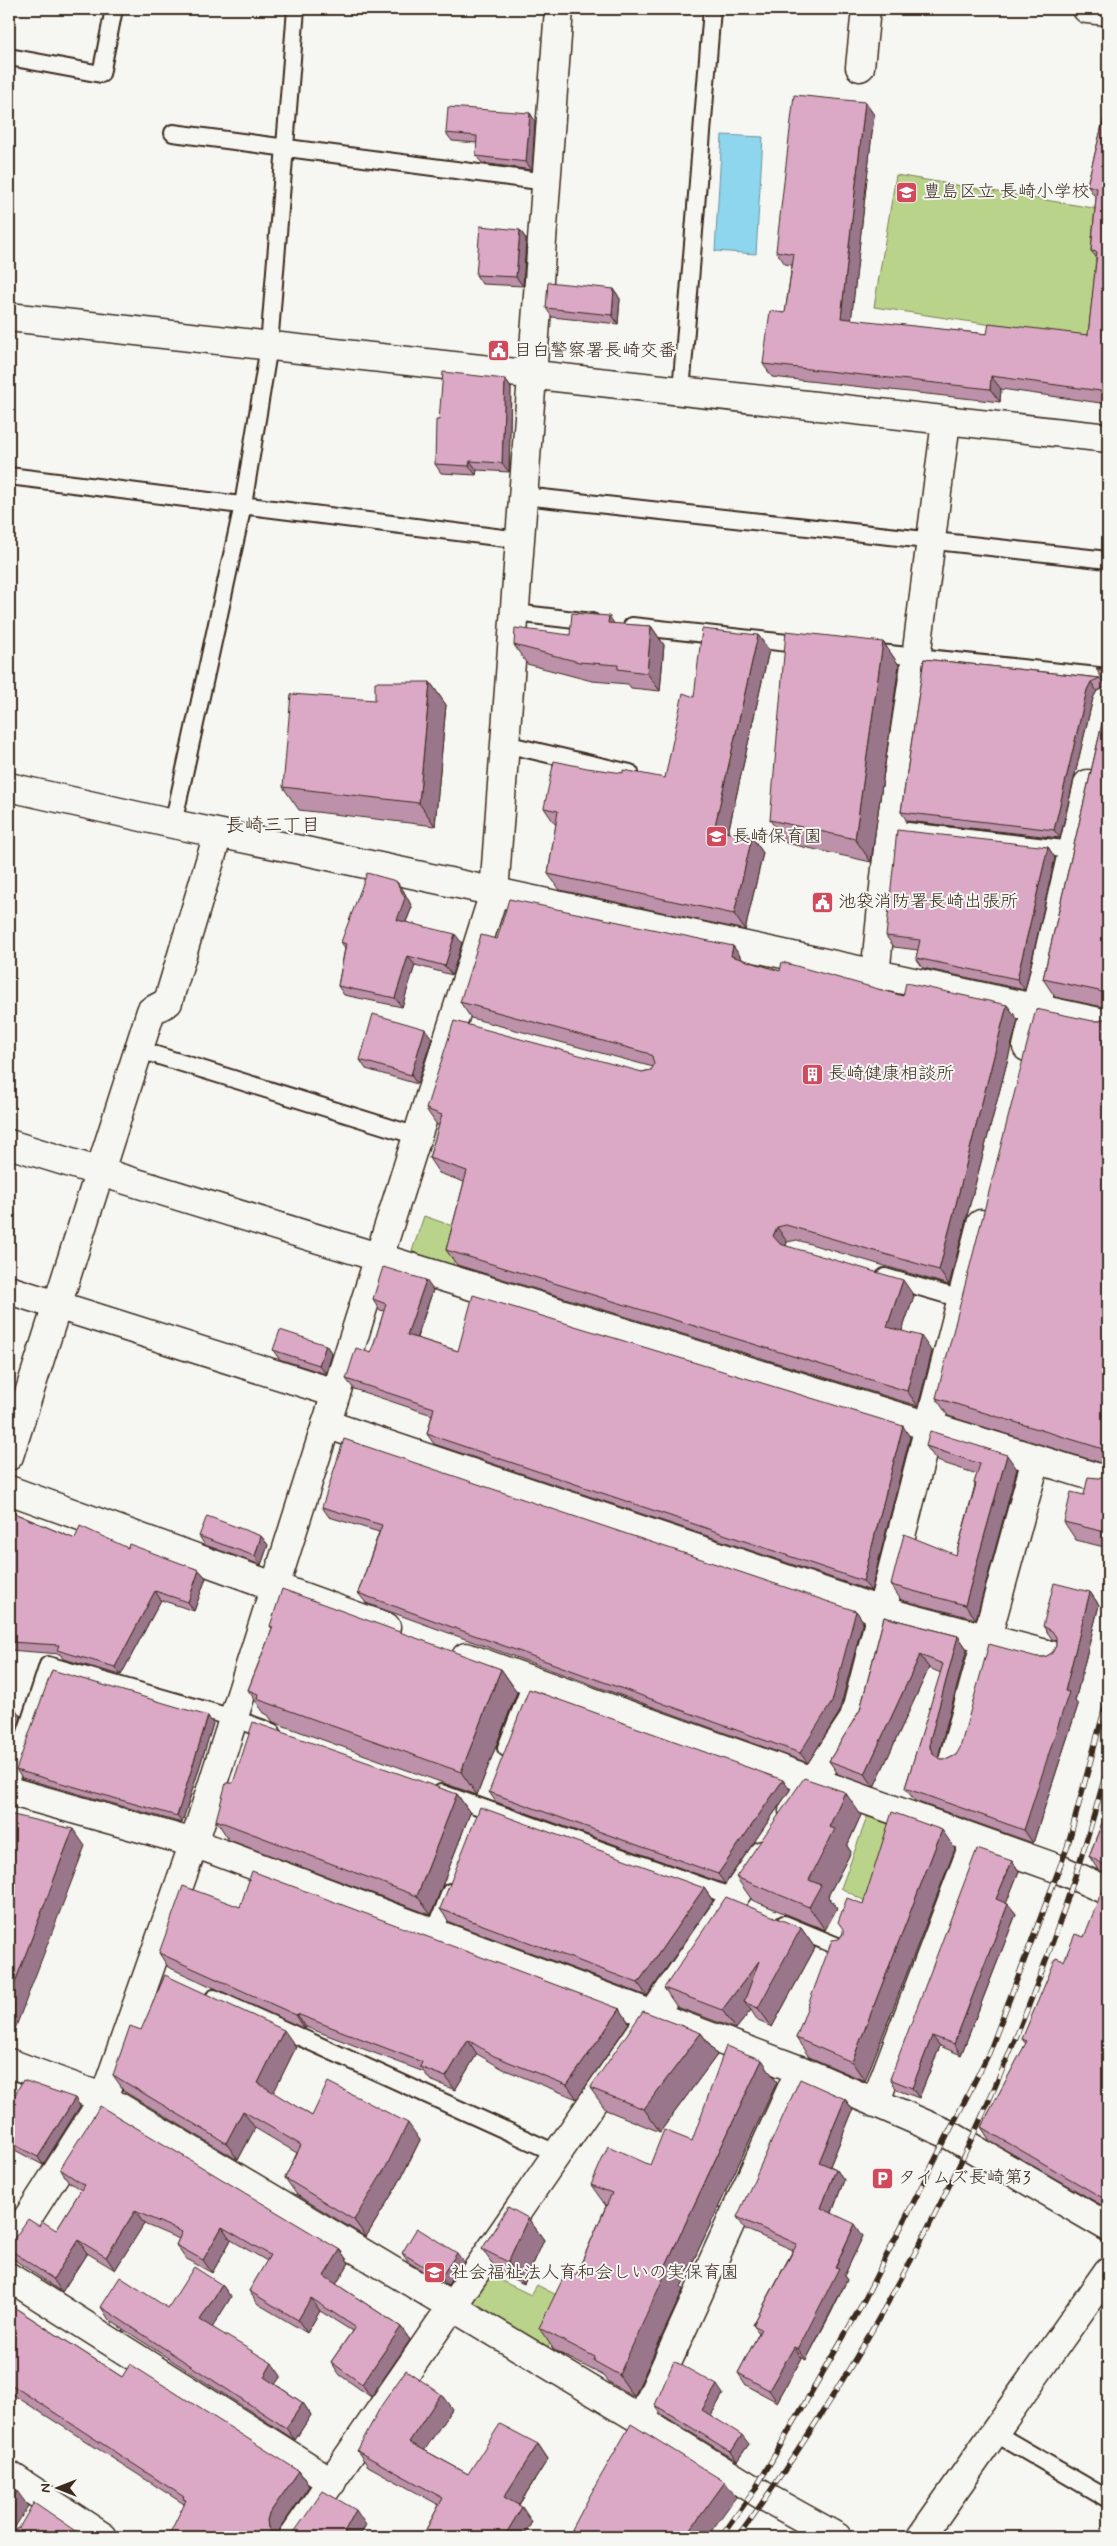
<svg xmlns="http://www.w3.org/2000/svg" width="1117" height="2546" viewBox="0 0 1117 2546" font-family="Mynerve,'Klee One',sans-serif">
	<rect width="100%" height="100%" fill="#f6f6f2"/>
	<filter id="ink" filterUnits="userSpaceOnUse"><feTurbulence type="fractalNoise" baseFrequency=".02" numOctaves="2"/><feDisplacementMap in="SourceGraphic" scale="10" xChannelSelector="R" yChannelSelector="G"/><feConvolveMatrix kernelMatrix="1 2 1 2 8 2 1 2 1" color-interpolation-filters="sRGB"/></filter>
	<g filter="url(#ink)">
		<path fill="#bad38a" stroke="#7a7e54" d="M896 175 1099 209 1090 340 874 307Z
			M424 1216 464 1230 451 1271 410 1257Z
			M869 1812 898 1830 874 1906 841 1888Z
			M485 2273 531 2295 537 2285 570 2302 546 2351 468 2308Z"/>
		<path fill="#8dd6ee" stroke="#6c919b" d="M722 135 763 137 756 254 715 251Z"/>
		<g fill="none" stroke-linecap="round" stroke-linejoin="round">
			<defs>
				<path id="service" d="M9 57 101 74 114 9
					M173 133 547 182
					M681 392 712 9
					M9 476 520 540
					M524 496 1108 560
					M515 613 592 622
					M632 626 806 645
					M870 652 1108 677
					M505 744 630 773
					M173 824 243 505 269 346 296 9
					M890 829 1073 850
					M140 1050 417 1136
					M885 1277 961 1299
					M506 1748 532 1681
					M9 1785 48 1665 233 1718 272 1732
					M441 1793 733 1897
					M784 1924 847 1950
					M434 1934 450 1892
					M214 1998 558 2154
					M995 2433 1108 2499"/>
				<path id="minor" d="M1087 9 1108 11
					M860 67 866 9
					M9 317 1108 438
					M9 787 173 824 310 852 1108 1024
					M875 975 890 829 916 658 946 421
					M1027 1047 1088 784
					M9 1144 1108 1481
					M9 1290 335 1393
					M326 1424 875 1609 1050 1655
					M9 1456 151 1011 168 1002 218 834
					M9 1490 386 1627
					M466 1657 1059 1869 1108 1891
					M954 1757 1036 1459
					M9 1791 194 1843 800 2070 948 2134 1108 2227
					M793 1811 854 1719 981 1224
					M9 2063 104 2098 641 2420 767 2498 837 2537
					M875 2103 975 1840
					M9 2247 104 2098 194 1843 494 893 559 9
					M9 2277 332 2482
					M641 2420 800 2070
					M9 2475 103 2537
					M293 2537 763 1855
					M921 2537 1108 2271"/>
			</defs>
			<use href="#service" stroke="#3b2a1e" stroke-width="20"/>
			<use href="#minor" stroke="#3b2a1e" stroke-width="31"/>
			<use href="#service" stroke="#f6f6f2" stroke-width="16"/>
			<use href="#minor" stroke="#f6f6f2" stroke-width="28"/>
			<defs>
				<path id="rail" d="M721 2537 754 2491 859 2310 989 2053 1067 1848 1108 1696
					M738 2537C905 2306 1034 2041 1108 1765"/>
			</defs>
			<use href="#rail" stroke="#3b2a1e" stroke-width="5.5"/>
			<use href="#rail" stroke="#f6f6f2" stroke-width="4" stroke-dasharray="11" stroke-linecap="butt"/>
		</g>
		<path fill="#bc91a9" stroke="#3b2a1e" d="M865 102 874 115 851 320 987 334 1088 335 1097 258 1091 251 1096 198 1087 185 1108 102V404L1001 389 1000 402 772 377 763 364 785 313 792 265 785 264 776 251Z
			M530 113 535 121 532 170 482 163 476 156 477 143 452 141 446 133Z
			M520 230 526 239 523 286 482 284 476 275Z
			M614 289 620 299 618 324 552 317 546 308Z
			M505 379 511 388 509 472 477 470 476 475 441 473 435 464Z
			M614 624 651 626 664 645 660 691 631 688 628 684 592 681 527 664 514 645 570 635Z
			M758 635 769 650 728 833 752 837 763 853 745 930 560 890 548 874 556 824H555L544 808 665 778 694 697Z
			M883 642 899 665 871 862 786 843 770 820Z
			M924 659 1100 678 1106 687 1097 691 1093 698 1060 838 907 821 901 812Z
			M1108 664V687L1096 669 1108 667Z
			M430 682 446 705 435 826 299 810 283 787 375 700Z
			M1108 698V1008L1055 997 1043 979Z
			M1048 847 1055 858 1025 990 923 968 916 958 918 950 894 947 886 936Z
			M396 881 403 890 412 907 406 922 462 943 452 975 415 965 402 1007 344 995 338 986 345 948 341 942Z
			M497 939 733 946 743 960 780 971 903 996 1007 1005 1018 1020 949 1285 797 1240 787 1242 786 1246 914 1296 902 1331 932 1352 918 1406 457 1265 446 1250 464 1182 439 1173 429 1158 439 1125H437L426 1109 642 1072 651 1070 653 1067 471 1018 460 1002Z
			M1108 1014V1465L948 1416 936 1398 1093 1021H1100L1107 1017Z
			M432 1038 417 1084 366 1069 360 1060Z
			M433 1290 417 1338 458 1351 910 1437 871 1591 434 1444 427 1434 432 1415 354 1389 346 1379 371 1353 384 1311 380 1310 373 1299Z
			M326 1345 332 1354 326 1374 279 1359 273 1350Z
			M926 1446 1017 1469 976 1619 901 1600 891 1585 956 1555 975 1485 974 1483 977 1474 937 1461Z
			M1108 1471V1548L1076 1540 1064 1522 1084 1495 1099 1478 1106 1474Z
			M9 1500 16 1509 14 1513 75 1539 128 1548 199 1570 206 1578 194 1611 161 1600 121 1675 63 1659 60 1654 9 1650Z
			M322 1507 856 1611 863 1621 839 1713 808 1763 366 1603 358 1593 379 1532 329 1517Z
			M199 1536H261L268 1545 261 1565 205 1545Z
			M1090 1592 1099 1605 1075 1701 1078 1705 1033 1843 915 1801 905 1788 941 1673 929 1668 874 1787 838 1774 829 1761 860 1710 884 1617 958 1636 967 1649 939 1753V1758L941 1759H948L956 1755 1037 1657H1045L1052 1653 1056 1646V1641L1052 1639 1043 1626Z
			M270 1626 501 1669 517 1692 477 1795 273 1722 268 1715 264 1713 248 1690 272 1629Z
			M213 1724 182 1823 22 1778 16 1770Z
			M790 1790 725 1884 496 1802 489 1792Z
			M457 1794 470 1813 431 1915 229 1840 216 1820Z
			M1108 1808V1875L1098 1870 1089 1856Z
			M861 1815 847 1846 851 1852 828 1896 837 1908 825 1930 752 1900 736 1877Z
			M955 1849 865 2081 809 2057 796 2038 839 1939 863 1904Z
			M1012 1861 1019 1871 1006 1903 1008 1904 1016 1914 961 2055 940 2046 919 2098 897 2090 890 2079Z
			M704 1888 713 1901 647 1996 449 1922 440 1909Z
			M1108 1890V2209L990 2141 981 2127 1026 2044 1022 2039 1064 1961 1084 1937Z
			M240 1907 620 2009 629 2023 577 2099 503 2069 477 2054 455 2090 430 2080 424 2072 306 2027 305 2029 168 1967 159 1953Z
			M801 1928 815 1948 772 2027 758 2021 751 2010 736 2029 677 2007 664 1988Z
			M141 2030 296 2047 273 2093 312 2116 420 2140 398 2184 366 2237 297 2195 285 2178 297 2153 255 2128 238 2160 125 2092 113 2075Z
			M701 2033 717 2055 660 2132 606 2110 590 2088Z
			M762 2060 777 2082 681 2287 683 2290 634 2397 609 2382 604 2376 554 2350 539 2328 576 2275 606 2206 591 2185 650 2165 692 2141Z
			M9 2098 12 2100 80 2106 43 2165 9 2147Z
			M845 2099 853 2110 830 2166 836 2169 844 2180 832 2213 863 2236 844 2276 847 2280 831 2313 806 2360 802 2358 777 2402 746 2385 738 2373 759 2333 753 2325 793 2250 745 2229 737 2217Z
			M60 2169 340 2250 349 2263 336 2284 401 2327 410 2340 371 2397 340 2375 331 2362 352 2331 320 2311 307 2333 258 2304 249 2291 267 2261 231 2240 212 2273 185 2258 176 2245 179 2239 144 2224 115 2270 87 2253 62 2292 16 2261 9 2250V2246L39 2226 56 2230 81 2190 69 2182Z
			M528 2218 544 2240 524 2284 498 2272 482 2249Z
			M402 2253 464 2262 447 2286 408 2262Z
			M222 2285 231 2297 212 2327 281 2376 275 2384 303 2403 311 2415 295 2440 109 2320 101 2307 168 2308Z
			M9 2304 122 2377 299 2471 309 2486 280 2529 278 2536 184 2504 9 2392Z
			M723 2394 711 2415 749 2444 737 2461 661 2414 655 2405Z
			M452 2409 424 2450 468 2474 538 2444 548 2459 519 2505 532 2522 523 2537H422L439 2505 368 2466 357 2451Z"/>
		<path fill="#99768a" stroke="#3b2a1e" d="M865 102 874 115 850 332 841 318Z
			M530 113 535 121 532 170 526 162Z
			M520 230 526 239 523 286 516 277Z
			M614 289 620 299 618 324 612 315Z
			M991 376 1001 389 1000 402 990 389Z
			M505 379 511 388 509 472 502 463Z
			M470 461 477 470 476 475 469 466Z
			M609 616 622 635 608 623Z
			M651 626 664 645 660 691 647 673Z
			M758 635 769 650 725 846 714 830Z
			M883 642 899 665 871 862 855 839Z
			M430 682 446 705 435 826 419 803Z
			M1091 682 1097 691 1093 698 1060 838 1054 830 1087 690Z
			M752 837 763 853 745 930 734 914Z
			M1048 847 1055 858 1025 990 1017 979Z
			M396 881 403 890 412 907 403 929 397 920Z
			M455 934 462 943 452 975 445 966Z
			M733 946 744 962 731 956Z
			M408 956 415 965 402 1007 395 998Z
			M1007 1005 1018 1020 949 1285 939 1270Z
			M425 1029 432 1038 417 1084 411 1075Z
			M777 1227 787 1242 784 1252 773 1236Z
			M426 1280 433 1290 414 1345 407 1335Z
			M903 1280 914 1296 898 1342 887 1327Z
			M921 1336 932 1352 918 1406 907 1391Z
			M326 1345 332 1354 326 1374 319 1365Z
			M903 1426 910 1437 871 1591 863 1581Z
			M1007 1455 1017 1469 976 1619 965 1605Z
			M10 1500 16 1509 13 1518 9 1513V1503Z
			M1108 1519V1537L1105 1532Z
			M261 1536 268 1545 261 1565 255 1556Z
			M199 1570 206 1578 194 1611 188 1602Z
			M155 1591 161 1600 121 1675 115 1667Z
			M1090 1592 1099 1605 1075 1701 1078 1705 1033 1843 1024 1830 1065 1691Z
			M856 1611 863 1621 839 1713 808 1763 800 1753Z
			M958 1636 967 1649 939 1753V1761L943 1768 930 1748V1740Z
			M920 1655 929 1668 874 1787 865 1774Z
			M501 1669 517 1692 477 1795 461 1772Z
			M15 1708 21 1717 9 1753V1726Z
			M208 1716 213 1724 182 1823 177 1816Z
			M783 1780 790 1790 725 1884 718 1874Z
			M845 1792 861 1815 847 1846 851 1852 828 1896 837 1908 825 1930 809 1907V1880L829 1827Z
			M457 1794 470 1813 431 1915 417 1896Z
			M73 1829 85 1846 12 2037 9 2033V1998Z
			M942 1830 955 1849 865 2081 852 2062Z
			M1012 1861 1019 1871 1004 1909 996 1899Z
			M704 1888 713 1901 647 1996 638 1983Z
			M1008 1904 1016 1914 961 2055 954 2044Z
			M801 1928 815 1948 772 2027 758 2008 744 2002 751 2010 736 2029 722 2010 759 1961Z
			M620 2009 629 2023 577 2099 567 2085Z
			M297 2014 306 2027 305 2029 296 2015Z
			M284 2030 296 2047 270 2100 258 2083Z
			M701 2033 717 2055 660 2132 644 2109Z
			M932 2036 940 2046 919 2098 912 2088Z
			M468 2040 477 2054 455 2090 446 2077Z
			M762 2060 777 2082 681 2287 683 2290 634 2397 619 2375 665 2267Z
			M75 2098 80 2106 43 2165 38 2157Z
			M845 2099 853 2110 827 2173 819 2162Z
			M243 2111 255 2128 238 2160 226 2143Z
			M408 2123 420 2140 398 2184 366 2237 354 2220Z
			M836 2169 844 2180 829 2220 821 2208Z
			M135 2211 144 2224 115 2270 106 2257Z
			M528 2218 544 2240 524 2284 508 2262Z
			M855 2224 863 2236 844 2276 847 2280 806 2360 798 2349Z
			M222 2227 231 2240 212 2273 203 2260Z
			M78 2240 87 2253 62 2292 53 2279Z
			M340 2250 349 2263 334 2288 324 2276Z
			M457 2253 464 2262 447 2286 441 2277Z
			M222 2285 231 2297 209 2333 200 2320Z
			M311 2298 320 2311 307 2333 298 2320Z
			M401 2327 410 2340 371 2397 362 2384Z
			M794 2347 802 2358 777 2402 769 2390Z
			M272 2363 281 2376 272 2389 264 2377Z
			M717 2385 723 2394 709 2419 702 2410Z
			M441 2394 452 2409 420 2457 409 2442Z
			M303 2403 311 2415 295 2440 286 2428Z
			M742 2435 749 2444 737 2461 731 2452Z
			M538 2444 548 2459 514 2512 504 2497Z
			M299 2471 309 2486 280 2529 278 2535V2537H275L268 2528 267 2520 269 2514Z
			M725 2482 736 2497 707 2537H685Z
			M17 2491 28 2506 12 2532 9 2536V2506Z
			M522 2507 532 2522 523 2537H504Z
			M356 2510 366 2525 359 2537H347L344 2532Z"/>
		<path fill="#dba9c5" stroke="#3b2a1e" d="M794 95 865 102 841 318 987 334 989 323 1088 335 1097 252 1091 251 1097 188 1087 185 1108 102V392L991 376 990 389 763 364 770 311 785 313 794 254 776 251Z
			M448 107 530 113 526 162 476 156 477 136 446 133Z
			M480 226 520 230 516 277 476 275Z
			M548 282 614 289 612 315 546 308Z
			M443 372 505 379 502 463 470 461 469 466 435 464 436 420H439Z
			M572 613 609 616 608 623 651 626 647 673 618 669V665L579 662 514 645 515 628 570 635Z
			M702 629 758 635 714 830 752 837 734 914 548 874 558 811 544 808 554 761 587 768 623 773V770L665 778 683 693 694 697Z
			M786 631 883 642 855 839 770 820Z
			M924 659 1100 678 1091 682 1087 690 1054 830 901 812Z
			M1108 664V676L1106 673 1096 669 1108 667Z
			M375 682H430L419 803 283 787 291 694 375 700Z
			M1108 698V998L1106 994 1099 991 1043 979Z
			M897 830 1048 847 1017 979 916 958 920 940 886 936Z
			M367 873 396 881 405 898 397 920 455 934 445 966 408 956 395 998 338 986 346 944 341 942Z
			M509 899 733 946 731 956 780 971 782 962 903 996 906 983 1007 1005 939 1270 786 1225 777 1227 773 1236 780 1244 903 1280 887 1327 921 1336 907 1391 446 1250 467 1171 429 1158 442 1115 426 1109 454 1021 642 1072 651 1070 654 1065 652 1056 647 1053 460 1002 481 935 497 939Z
			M1036 1009 1093 1021H1100L1107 1017 1108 1014V1455L1107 1452 1100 1448 936 1398Z
			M373 1014 425 1029 411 1075 360 1060Z
			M383 1267 426 1280 407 1335 458 1351 473 1295 903 1426 863 1581 427 1434 434 1408 346 1379 356 1348 371 1353 386 1304 373 1299Z
			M280 1330 326 1345 319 1365 273 1350Z
			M930 1431 1007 1455 965 1605 891 1585 904 1534 956 1555 976 1484 974 1483 980 1464 926 1446Z
			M344 1439 856 1611 832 1702 800 1753 358 1593 382 1525 322 1507Z
			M1108 1471V1519L1105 1532 1064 1522 1071 1492 1084 1495 1088 1477 1099 1478 1106 1474Z
			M9 1511 75 1539 80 1526 128 1548 129 1544 199 1570 188 1602 155 1591 115 1667 57 1650 59 1645 9 1642Z
			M207 1516 261 1536 255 1556 199 1536Z
			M1054 1583 1090 1592 1065 1691 1069 1692 1024 1830 905 1788 943 1664 920 1655 865 1774 829 1761 860 1710 884 1617 958 1636 930 1740V1748L934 1755 941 1759H948L956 1755 960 1748 989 1644 1037 1657H1045L1052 1653 1056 1646V1637L1052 1631 1043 1626Z
			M282 1589 501 1669 461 1772 257 1699 258 1694 248 1690 273 1627 270 1626Z
			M52 1670 208 1716 177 1816 16 1770Z
			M529 1689 783 1780 718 1874 489 1792Z
			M9 1707 15 1708 9 1726Z
			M253 1722 457 1794 417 1896 216 1820 226 1783H233Z
			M804 1778 845 1792 829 1827 835 1829 809 1880 821 1885 809 1907 736 1877Z
			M480 1807 704 1888 638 1983 440 1909Z
			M1108 1808V1867L1089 1856Z
			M892 1812 942 1830 852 2062 796 2038 832 1940 839 1939 843 1934V1929L838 1922 847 1898 863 1904Z
			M9 1814 73 1829 9 1998Z
			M977 1849 1012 1861 996 1899 1008 1904 954 2044 932 2036 912 2088 890 2079Z
			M252 1871 620 2009 567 2085 494 2056 468 2040 446 2077 420 2067 422 2062 297 2014 296 2015 159 1953 183 1886 240 1907Z
			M1108 1890V2201L981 2127 1027 2041 1022 2039 1056 1958 1064 1961 1075 1934 1084 1937 1101 1893Z
			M726 1897 801 1928 758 2008 744 2002 759 1961 722 2010 664 1988Z
			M165 1975 284 2030 258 2083 312 2116 328 2082 408 2123 386 2167 354 2220 285 2178 301 2145 243 2111 226 2143 113 2075 130 2026 141 2030Z
			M643 2011 701 2033 644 2109 590 2088Z
			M726 2046 762 2060 665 2267 668 2268 619 2375 594 2361 595 2357 539 2328 567 2270 576 2275 612 2193 591 2185 608 2146 650 2165 664 2130 692 2141Z
			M800 2079 845 2099 819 2162 836 2169 821 2208 855 2224 835 2267 839 2268 822 2302 798 2349 794 2347 769 2390 738 2373 761 2329 753 2325 797 2244 737 2217Z
			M23 2080 75 2098 38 2157 9 2142V2098L12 2100Z
			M100 2106 340 2250 324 2276 401 2327 362 2384 331 2362 355 2327 311 2298 298 2320 249 2291 270 2255 222 2227 203 2260 176 2245 182 2232 135 2211 106 2257 78 2240 53 2279 9 2249V2246L28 2219 39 2226 42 2221 56 2230 84 2185 60 2169Z
			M508 2207 528 2218 508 2262 482 2249Z
			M417 2228 457 2253 441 2277 402 2253Z
			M194 2267 222 2285 200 2320 272 2363 264 2377 303 2403 286 2428 101 2307 120 2277 168 2308Z
			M9 2304 122 2377 130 2364 299 2471 269 2514 267 2520 268 2528 274 2535 281 2537H168L186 2500 183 2499 184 2497 9 2383Z
			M674 2361 717 2385 702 2410 742 2435 731 2452 655 2405Z
			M406 2370 441 2394 409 2442 468 2474 500 2424 538 2444 504 2497 522 2507 504 2537H422L443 2498 357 2451 381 2406Z
			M631 2424 725 2482 685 2537H568L594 2488Z
			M9 2485 17 2491 9 2506Z
			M323 2491 356 2510 344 2532 351 2537H283L290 2536 295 2531Z
			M34 2502 85 2537H9V2531L11 2532 19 2528Z"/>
	</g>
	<defs>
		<symbol id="school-square" viewBox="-11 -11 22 22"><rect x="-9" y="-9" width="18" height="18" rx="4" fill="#d1495b" stroke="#f6f6f2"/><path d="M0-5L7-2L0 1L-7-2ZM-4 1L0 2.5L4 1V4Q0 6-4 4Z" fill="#fff"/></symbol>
		<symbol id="civic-square" viewBox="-11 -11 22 22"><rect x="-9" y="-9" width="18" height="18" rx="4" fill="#d1495b" stroke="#f6f6f2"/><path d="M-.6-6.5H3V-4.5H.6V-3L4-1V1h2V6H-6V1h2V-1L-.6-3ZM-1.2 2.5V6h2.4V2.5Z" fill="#fff"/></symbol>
		<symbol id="building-square" viewBox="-11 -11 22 22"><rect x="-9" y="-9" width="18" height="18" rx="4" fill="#d1495b" stroke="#f6f6f2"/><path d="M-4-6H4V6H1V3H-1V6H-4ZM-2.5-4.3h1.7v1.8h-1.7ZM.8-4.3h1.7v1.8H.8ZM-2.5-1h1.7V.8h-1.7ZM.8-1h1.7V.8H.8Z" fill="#fff"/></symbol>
		<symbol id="parking-square" viewBox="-11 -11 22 22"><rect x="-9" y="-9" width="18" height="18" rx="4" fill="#d1495b" stroke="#f6f6f2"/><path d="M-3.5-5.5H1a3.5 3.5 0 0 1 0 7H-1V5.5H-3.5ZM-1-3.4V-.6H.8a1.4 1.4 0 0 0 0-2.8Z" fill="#fff"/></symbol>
	</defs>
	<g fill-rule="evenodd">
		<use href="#school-square" x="894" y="180" width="25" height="25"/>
		<use href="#civic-square" x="486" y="338" width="25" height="25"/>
		<use href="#school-square" x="704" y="824" width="25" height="25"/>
		<use href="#civic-square" x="810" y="890" width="25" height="25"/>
		<use href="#building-square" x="800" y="1062" width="25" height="25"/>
		<use href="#parking-square" x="870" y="2166" width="25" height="25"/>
		<use href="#school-square" x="422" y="2260" width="25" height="25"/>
	</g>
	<g text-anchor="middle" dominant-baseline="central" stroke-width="4" stroke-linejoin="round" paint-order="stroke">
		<g font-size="18" fill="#3b2a1e" stroke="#f6f6f2" text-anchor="start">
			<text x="923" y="192">豊島区立 長崎小学校</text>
			<text x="514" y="351">目白警察署長崎交番</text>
			<text x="732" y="837">長崎保育園</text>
			<text x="838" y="902">池袋消防署長崎出張所</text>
			<text x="828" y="1074">長崎健康相談所</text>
			<text x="898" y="2178">タイムズ長崎第3</text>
			<text x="451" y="2273">社会福祉法人育和会しいの実保育園</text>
		</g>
		<g font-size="19" fill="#3b2a1e" stroke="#f6f6f2">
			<text x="273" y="825">長崎三丁目</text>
		</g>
	</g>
	<rect width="1117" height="2546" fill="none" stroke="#f6f6f2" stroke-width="30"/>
	<rect x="15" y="15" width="1087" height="2516" fill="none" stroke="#3b2a1e" stroke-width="2" filter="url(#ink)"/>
	<g transform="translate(58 2488) rotate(270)" stroke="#f6f6f2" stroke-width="4" paint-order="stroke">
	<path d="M0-4L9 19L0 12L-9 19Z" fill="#3b2a1e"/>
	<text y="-8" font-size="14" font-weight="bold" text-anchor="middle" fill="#3b2a1e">N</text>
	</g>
</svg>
